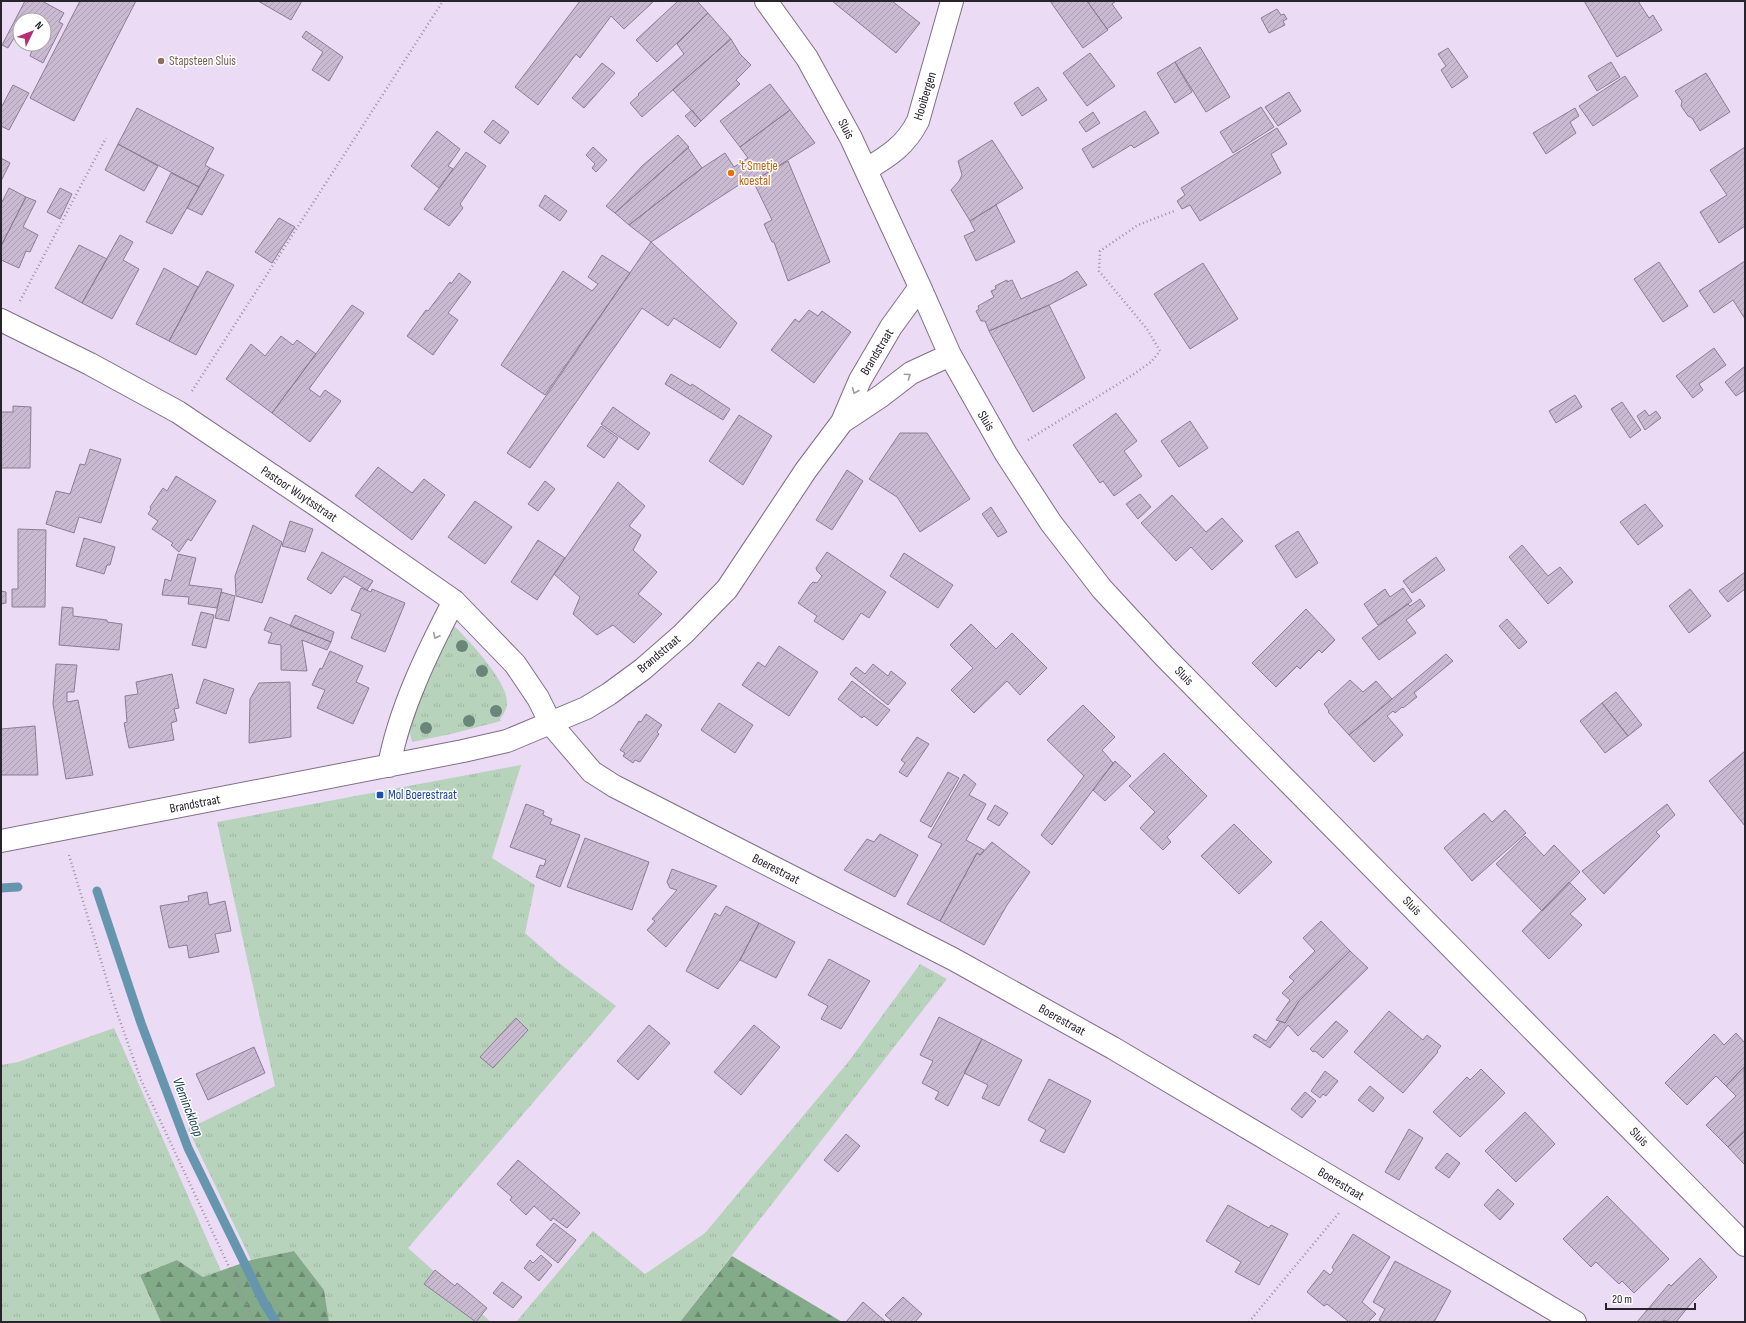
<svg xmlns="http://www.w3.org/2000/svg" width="1746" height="1323" viewBox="0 0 1746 1323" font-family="'Sofia Sans Condensed',sans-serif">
	<defs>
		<pattern id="grass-tufts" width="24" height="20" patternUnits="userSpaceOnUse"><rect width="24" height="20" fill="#b8d3bc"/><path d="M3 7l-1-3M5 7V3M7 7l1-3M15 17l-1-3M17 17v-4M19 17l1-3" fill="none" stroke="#9eb5a2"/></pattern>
		<pattern id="forest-firs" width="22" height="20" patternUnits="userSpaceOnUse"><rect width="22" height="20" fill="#83aa89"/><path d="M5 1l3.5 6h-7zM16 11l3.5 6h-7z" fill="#6b8a70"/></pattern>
		<pattern id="building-hatch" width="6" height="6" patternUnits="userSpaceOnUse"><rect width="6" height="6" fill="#c9b9d1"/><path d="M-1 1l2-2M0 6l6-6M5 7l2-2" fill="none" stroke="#ad9fb4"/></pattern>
	</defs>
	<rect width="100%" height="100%" fill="#ecdbf5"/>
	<path fill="url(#grass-tufts)" d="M450 622C466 637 507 680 507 702 507 709 504 714 500 719L501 721 451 734 412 742 409 728 418 707 426 675Z
		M521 765 492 858 535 885 525 933 559 963 616 1006 408 1248 491 1322H329L324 1290 294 1251 251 1260 188 1129 275 1086 217 822Z
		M920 964 947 979 680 1322H516L593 1231 645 1274 705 1233 849 1061Z
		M114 1028 221 1271 203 1277 177 1260 140 1275 161 1322H1V1065L18 1062Z"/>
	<path fill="url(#forest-firs)" d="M294 1251 324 1290 329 1322H161L140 1275 177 1260 203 1277 251 1260Z
		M732 1256 842 1322H680Z"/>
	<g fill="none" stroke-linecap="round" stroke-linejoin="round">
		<path stroke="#6596ad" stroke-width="9" d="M1 888 18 887
			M97 891 141 1023 188 1148 264 1303 276 1322"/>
	</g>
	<path fill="url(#building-hatch)" stroke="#8d7d94" d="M25 1H42L64 13 59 22 63 24 43 63 30 56 34 44H44V20H20V32L18 31 8 48 2 45Z
		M80 1H136L74 121 30 98Z
		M258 1H302L291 20Z
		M580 1H654L624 29 611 16 580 58 576 54 538 105 515 87Z
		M678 1H697L708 13 657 62 636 40Z
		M832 1H892L920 23 896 53Z
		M1050 1H1087L1108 30 1083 48Z
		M1087 1H1116L1112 4 1122 18 1107 29Z
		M1584 1H1638L1649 18 1653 15 1662 30 1617 57Z
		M1277 9 1281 15 1284 14 1287 19 1283 21 1285 25 1269 33 1261 18Z
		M708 13 731 39 642 117 630 103 639 95 638 94 684 54 677 44Z
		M306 31 343 57 329 81 312 70 323 52 302 37Z
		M731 39 740 54 751 65 736 80 740 84 701 121 673 90Z
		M1200 47 1230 97 1206 112 1175 62Z
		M1448 48 1468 77 1452 88 1441 70 1446 66 1438 54Z
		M1090 53 1115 86 1087 106 1063 73Z
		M1175 62 1192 92 1175 103 1157 73Z
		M1611 62 1620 77 1597 91 1588 76Z
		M602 63 615 73 584 108 572 98Z
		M1706 73 1730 112 1700 131 1692 118 1688 116 1681 106 1682 101 1675 91Z
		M1625 76 1638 96 1593 126 1579 106Z
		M770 84 790 110 740 147 720 121Z
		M13 85 29 93 9 130 1 126V108Z
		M1038 87 1047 100 1022 116 1014 103Z
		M1289 92 1301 111 1278 126 1265 107Z
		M1261 107 1274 127 1233 153 1220 132Z
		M137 108 214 148 205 165 210 168 199 187 118 144Z
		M1575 108 1579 116 1570 122 1576 133 1546 154 1533 133Z
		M692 110 701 121 695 127 685 116Z
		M790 110 815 143 751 183 748 179 651 242 629 225 702 168 725 153 734 167 748 158 740 147Z
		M1145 111 1159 133 1134 148 1131 145 1093 168 1082 149Z
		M1093 112 1100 123 1086 132 1079 122Z
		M493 120 509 132 500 144 484 132Z
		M1277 128 1287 144 1271 154 1281 173 1200 221 1190 205 1182 209 1177 201 1185 195 1181 188Z
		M437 131 460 149 448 166 453 169 439 188 411 166Z
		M678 135 689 147 615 213 606 206 642 166Z
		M992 140 1023 188 970 221 951 190 959 181 962 175 958 161Z
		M118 144 158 166 144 191 105 170Z
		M593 147 607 160 596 172 592 168 595 164 586 155Z
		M1745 147V226L1719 243 1700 212 1727 195 1710 170Z
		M688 148 702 168 629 225 615 213Z
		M466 152 486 166 460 204 463 208 449 226 424 209Z
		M1 158 10 163 1 181Z
		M788 161 830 262 788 281 774 242H772L764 224 772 220 753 181Z
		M210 168 224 175 202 215 187 208Z
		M171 173 199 187 172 234 146 222Z
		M9 188 26 197 1 246V204Z
		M60 188 72 194 60 219 47 212Z
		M545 195 567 211 560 221 539 206Z
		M26 197 36 201 23 227 38 235 30 252 26 251 19 268 1 260V246Z
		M996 205 1015 242 976 261 964 236 975 231 970 221Z
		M279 218 295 227 272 263 255 252Z
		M120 235 133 242 123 260 139 269 112 319 82 303Z
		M651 242 737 323 720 348 674 318 668 326 642 308 530 468 507 453Z
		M79 245 107 259 82 303 55 288Z
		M602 255 630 273 545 395 501 365 563 271 592 291 598 284 588 277Z
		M1745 261V319L1733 300 1714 313 1699 291Z
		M1659 262 1688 306 1663 322 1634 279Z
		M1203 263 1238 319 1190 349 1154 294Z
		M164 268 198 287 169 341 136 324Z
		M207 271 234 285 196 355 169 341Z
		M1077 271 1087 285 1049 305 989 331 985 321H981L976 311 979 309 978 306 994 297 991 291 996 289 995 286 1007 280V282L1012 280 1021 299 1063 280Z
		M459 273 471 282 448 313 458 320 433 355 407 336 426 310 428 311 450 282 451 284Z
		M352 305 364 313 309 389 320 397 325 390 341 401 310 442 272 413Z
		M1049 305 1085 378 1033 412 989 331Z
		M809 310 818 316 822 311 851 332 814 383 771 350 795 319 799 322Z
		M281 336 293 345 297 340 316 354 272 413 226 379 251 344 265 356Z
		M1714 348 1726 365 1699 384 1703 390 1693 398 1676 376Z
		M1745 366V390L1736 396 1725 382Z
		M671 374 691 386 692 384 730 409 723 420 665 384Z
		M1575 395 1582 407 1556 423 1549 411Z
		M1622 402 1641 430 1630 438 1611 409Z
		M13 406 31 407 30 468H1V412H13Z
		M613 407 650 433 638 450 601 424Z
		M1645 410 1649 416 1656 411 1661 418 1645 430 1637 416Z
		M1116 413 1137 441 1124 451 1142 476 1114 496 1103 481 1100 483 1073 445Z
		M739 415 772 436 743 485 709 461Z
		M1190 421 1208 448 1179 467 1161 441Z
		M601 426 618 438 604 458 587 446Z
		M900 433H927L970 499 920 532 897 497 869 479Z
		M90 449 121 459 101 523 79 517 74 533 46 524 56 491 70 494 80 464 85 465Z
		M378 467 412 493 424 479 445 495 412 540 355 496Z
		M847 470 863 481 832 530 816 520Z
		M176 476 216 501 191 541 188 539 179 552 171 545 173 543 152 529 158 521 148 514 151 509 150 507 163 488 167 491Z
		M545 481 555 489 538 511 528 504Z
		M618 482 645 506 629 526 641 535 633 550 657 572 638 594 662 614 634 643 613 625 597 635 573 614 580 597 554 574Z
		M1140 494 1151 507 1138 519 1126 504Z
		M1172 495 1206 532 1222 518 1243 541 1212 570 1191 547 1176 561 1141 523Z
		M475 501 512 527 485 564 448 537Z
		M1645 504 1663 526 1638 545 1620 522Z
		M991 507 1007 532 998 537 982 514Z
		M290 521 313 529 305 552 282 546Z
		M253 525 282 542 262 603 236 596 235 576Z
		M18 529 46 530 45 607H12V589H18Z
		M1298 531 1318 563 1296 578 1275 546Z
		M84 538 115 547 110 565H107L104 574 76 566Z
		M538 540 565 558 537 600 511 582Z
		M1522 545 1548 576 1560 567 1573 582 1548 604 1509 557Z
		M322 552 373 581 367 590 344 576 331 594 307 579Z
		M827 552 886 592 869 618 861 613 843 640 814 621 817 616 798 603 810 585 813 582 817 583 822 576 817 571 816 568Z
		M904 553 953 585 938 608 890 576Z
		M178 554 196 558 189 585 222 589 217 608 188 604 189 597 162 595 165 579 171 581Z
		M1436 557 1445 570 1412 593 1403 581Z
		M1745 572V589L1728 602 1719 591Z
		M361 588 371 592 372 589 405 603 385 652 351 638 361 614 351 610Z
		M1403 588 1412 601 1378 625 1364 604 1385 589 1390 597Z
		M1690 589 1711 616 1689 633 1669 606Z
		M1 591 6 592V603L1 604Z
		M221 592 235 596 229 621 215 618Z
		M1420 599 1425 606 1406 620 1416 633 1379 660 1362 638 1408 604 1410 606Z
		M62 607 73 608V616L107 620V622L122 624 119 650 59 645Z
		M1306 609 1335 640 1322 653 1319 650 1300 669 1297 666 1276 687 1252 663Z
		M201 612 214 615 206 648 192 645Z
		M295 615 334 632 331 642 290 626Z
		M270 617 331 642 327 650 302 640 307 671 281 670V645L268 643 272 633 264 630Z
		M1507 619 1527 642 1519 649 1499 626Z
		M971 624 996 649 1012 633 1047 668 1020 695 1007 681 974 713 951 690 973 668 950 645Z
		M779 646 818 672 789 716 742 685 758 662 765 667Z
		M330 651 363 666 356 682 369 688 353 724 317 708 325 690 312 685 320 668 322 669Z
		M1446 654 1453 661 1414 693 1417 697 1403 708 1402 707 1395 713 1393 711 1387 716 1403 735 1374 762 1349 735Z
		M56 664 77 665 74 692H67V702L78 700 93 775 66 779 53 704Z
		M873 664 888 676 891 671 906 683 888 705 850 674 856 667 865 674Z
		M172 674 179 708 174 709 177 721 171 723 174 740 129 748 124 723 127 722 125 696 138 694 136 682Z
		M204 679 234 689 226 714 196 703Z
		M1350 680 1363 692 1376 681 1392 699 1349 735 1328 712 1329 711 1324 704Z
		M852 681 890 710 877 726 864 716 862 718 838 699Z
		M290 682 291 737 249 743 250 699 259 683Z
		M1616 692 1642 725 1628 736 1602 703Z
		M719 703 753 725 735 753 701 730Z
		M1602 703 1628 736 1605 753 1580 721Z
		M1083 705 1115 737 1102 750 1113 763 1052 845 1041 835 1084 776 1047 740Z
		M646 714 662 725 657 732 659 734 640 762 635 760 633 763 623 756 625 753 620 750 639 721 641 722Z
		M35 726 38 775H1V729Z
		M917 737 929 744 907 777 899 772 905 763 901 760Z
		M1745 751V826L1709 781Z
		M1164 753 1207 796 1167 837 1171 842 1163 850 1140 828 1155 812 1129 786Z
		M1115 761 1131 776 1105 801 1093 790Z
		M948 772 959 778 931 827 920 821Z
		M964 774 976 784 969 795 986 804 966 840 984 850 980 855 977 853 940 921 907 904 942 844 928 837Z
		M526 804 544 811 543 815 552 819 550 824 580 835 560 887 536 877 540 865 544 866 546 860 510 847Z
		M1667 804 1675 815 1656 832 1660 836 1604 894 1582 871Z
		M995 805 1008 813 999 826 987 819Z
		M1505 810 1526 833 1472 881 1444 848 1484 813 1492 822Z
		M1234 824 1272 862 1239 894 1201 856Z
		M880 834 918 855 895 897 844 870 867 839 874 842Z
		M1525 836 1544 856 1554 845 1580 872 1542 911 1496 864Z
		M585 838 649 862 632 910 567 887Z
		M992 842 1030 872 1007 905 984 945 940 921 977 853 980 855Z
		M672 869 717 886 666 947 647 930 655 921 652 919 677 890 670 888 667 882Z
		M1569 882 1586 899 1570 914 1582 925 1549 959 1522 931Z
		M207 892 209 905 225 901 231 931 215 934 219 952 189 958 187 945 169 948 160 906 189 901 188 896Z
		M726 906 759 923 740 960 718 989 686 971 715 913 720 916Z
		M1321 921 1350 951 1299 1001 1285 1023 1276 1020 1290 1000 1282 993 1294 981 1289 977 1315 951 1303 938Z
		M759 923 795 942 776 978 740 960Z
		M1350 951 1368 968 1298 1036 1288 1025 1270 1048 1253 1037 1255 1034 1266 1041 1280 1021 1285 1023 1299 1001Z
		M829 959 870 981 841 1029 821 1019 828 1006 808 995Z
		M1389 1011 1423 1040 1427 1035 1441 1046 1437 1051 1438 1052 1403 1093 1354 1052Z
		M939 1017 982 1039 948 1106 935 1099 939 1092 922 1083 933 1061 920 1055Z
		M516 1018 528 1030 493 1068 480 1057Z
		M1336 1021 1348 1031 1323 1058 1315 1051 1313 1052 1310 1049Z
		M649 1025 670 1043 638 1080 617 1061Z
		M754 1025 780 1047 741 1095 714 1072Z
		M1736 1033 1745 1043V1066L1726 1086 1716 1076 1687 1105 1665 1083 1714 1034 1724 1045Z
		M982 1039 1022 1060 999 1106 982 1098 988 1085 964 1073Z
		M254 1047 265 1073 208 1100 196 1074Z
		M1744 1067 1745 1131 1728 1147 1706 1125 1736 1096 1726 1086Z
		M1481 1069 1505 1093 1460 1137 1433 1112 1467 1077 1470 1080Z
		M1325 1071 1338 1081 1326 1096 1323 1094 1320 1098 1311 1091Z
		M1049 1079 1091 1101 1064 1153 1040 1141 1046 1130 1028 1120Z
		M1370 1086 1384 1098 1373 1112 1358 1100Z
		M1305 1092 1316 1101 1302 1118 1291 1109Z
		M1525 1112 1555 1144 1516 1182 1485 1151Z
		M1409 1129 1423 1138 1399 1180 1385 1172Z
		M1745 1131V1165L1728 1147Z
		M846 1134 860 1146 838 1172 824 1160Z
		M1447 1153 1460 1163 1449 1178 1435 1168Z
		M518 1160 580 1213 567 1228 553 1218 551 1221 534 1206 526 1215 510 1200 512 1197 497 1184Z
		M1498 1189 1514 1204 1500 1220 1484 1205Z
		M1607 1196 1669 1259 1634 1293 1622 1281 1619 1284 1596 1262 1591 1267 1563 1239Z
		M1228 1205 1269 1228 1271 1225 1288 1234 1259 1285 1235 1272 1241 1262 1206 1241Z
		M554 1223 576 1240 558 1263 536 1245Z
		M1353 1234 1390 1257 1362 1302 1376 1314 1368 1322H1349L1327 1304 1324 1306 1307 1292 1324 1270 1330 1275 1334 1270 1332 1267Z
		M541 1255 552 1265 539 1281 524 1268 530 1260 533 1263Z
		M1700 1258 1717 1277 1693 1301 1676 1322H1668L1664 1320 1662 1322H1637L1669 1284 1671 1286Z
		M1395 1261 1451 1291 1434 1322H1383L1379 1320 1385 1309 1373 1302Z
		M435 1270 455 1286 457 1283 487 1308 476 1322 424 1284Z
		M502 1282 522 1297 513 1308 493 1293Z
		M903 1297 922 1314 915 1322H893L885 1315Z
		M863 1302 886 1322H846Z"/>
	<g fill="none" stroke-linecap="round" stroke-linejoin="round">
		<defs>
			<path id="minor" d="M766 1 807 58 851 138 920 287 950 355 1006 454 1051 523 1102 589 1164 656 1745 1245
				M867 169C889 156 906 145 918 121L952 1
				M1 320 90 364 178 412 319 507 454 601 515 664 538 698 551 724 592 772 614 786 953 959 1113 1048 1575 1322
				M842 422 881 396 911 373 950 355
				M389 766C399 710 428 651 454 601
				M1 841 463 751 507 741 586 708 609 694 643 669 683 634 727 589 806 470 842 422 860 380 891 327 920 287"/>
		</defs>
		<use href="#minor" stroke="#7f7086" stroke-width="24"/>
		<path stroke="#9d90a3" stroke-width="2.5" stroke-dasharray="1 3" stroke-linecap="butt" d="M20 301 106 138
			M192 391 443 1
			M1028 440 1131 376 1151 362 1160 351 1147 329 1099 271 1100 251 1138 225 1174 211
			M69 855 115 1007 141 1080 255 1322
			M1249 1322 1339 1213"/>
		<use href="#minor" stroke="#fff" stroke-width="22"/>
	</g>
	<g fill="#6a857a">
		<circle cx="462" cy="646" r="6"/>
		<circle cx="482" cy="671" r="6"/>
		<circle cx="496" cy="711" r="6"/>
		<circle cx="469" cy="721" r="6"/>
		<circle cx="426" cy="728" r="6"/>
	</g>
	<defs><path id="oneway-chevron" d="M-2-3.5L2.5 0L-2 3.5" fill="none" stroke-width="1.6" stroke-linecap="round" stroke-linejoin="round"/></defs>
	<g stroke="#9f9ca0">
		<use href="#oneway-chevron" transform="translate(908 376) rotate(-35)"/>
		<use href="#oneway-chevron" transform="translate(855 391) rotate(113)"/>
		<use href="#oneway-chevron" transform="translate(436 636) rotate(117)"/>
	</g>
	<circle fill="#8d6e63" stroke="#fff" stroke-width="1.5" cx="161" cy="61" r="4"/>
	<circle fill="#e8710a" stroke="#fff" stroke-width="1.5" cx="731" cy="173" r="4"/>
	<rect fill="#1a4fb4" stroke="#fff" stroke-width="1.5" x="376" y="791" width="8" height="8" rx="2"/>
	<g text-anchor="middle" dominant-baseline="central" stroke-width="3" stroke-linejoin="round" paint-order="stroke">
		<g font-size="13" fill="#785e54" stroke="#fff" text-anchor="start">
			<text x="169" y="61">Stapsteen Sluis</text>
		</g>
		<g font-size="13" fill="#29232c" stroke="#fff">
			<text transform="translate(925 96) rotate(-73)">Hooibergen</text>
			<text transform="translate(846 129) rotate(62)">Sluis</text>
			<text transform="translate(877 352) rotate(-59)">Brandstraat</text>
			<text transform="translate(986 421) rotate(59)">Sluis</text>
			<text transform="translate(299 494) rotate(34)">Pastoor Wuytsstraat</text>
			<text transform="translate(659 654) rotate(-40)">Brandstraat</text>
			<text transform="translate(1184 676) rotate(45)">Sluis</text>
			<text transform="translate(195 804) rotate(-11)">Brandstraat</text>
			<text transform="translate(776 869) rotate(27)">Boerestraat</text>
			<text transform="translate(1412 906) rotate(45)">Sluis</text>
			<text transform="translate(1062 1020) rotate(29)">Boerestraat</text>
			<text transform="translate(1639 1137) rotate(45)">Sluis</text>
			<text transform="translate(1341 1184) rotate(31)">Boerestraat</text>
		</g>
		<g font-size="13" fill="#c56008" stroke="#fff" text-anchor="start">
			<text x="739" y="166">'t Smetje<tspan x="739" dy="15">koestal</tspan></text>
		</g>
		<g font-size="13" fill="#164399" stroke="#fff" text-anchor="start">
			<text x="388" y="795">Mol Boerestraat</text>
		</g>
		<g font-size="14" font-style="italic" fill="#0f3b4c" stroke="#fff">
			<text transform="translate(188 1107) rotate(69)">Vleminckloop</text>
		</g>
	</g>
	<rect width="1746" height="1323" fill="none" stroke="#29232c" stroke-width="4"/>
	<g transform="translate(32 32) rotate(47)"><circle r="19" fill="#ffffff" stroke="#a9a7ab"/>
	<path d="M0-3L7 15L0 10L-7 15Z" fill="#b52f72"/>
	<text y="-6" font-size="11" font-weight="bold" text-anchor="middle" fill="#29232c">N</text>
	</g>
	<path d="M1606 1303v6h89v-6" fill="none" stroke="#29232c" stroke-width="2"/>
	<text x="1612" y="1303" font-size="12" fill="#29232c" stroke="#ffffff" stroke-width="3" paint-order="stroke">20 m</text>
</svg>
